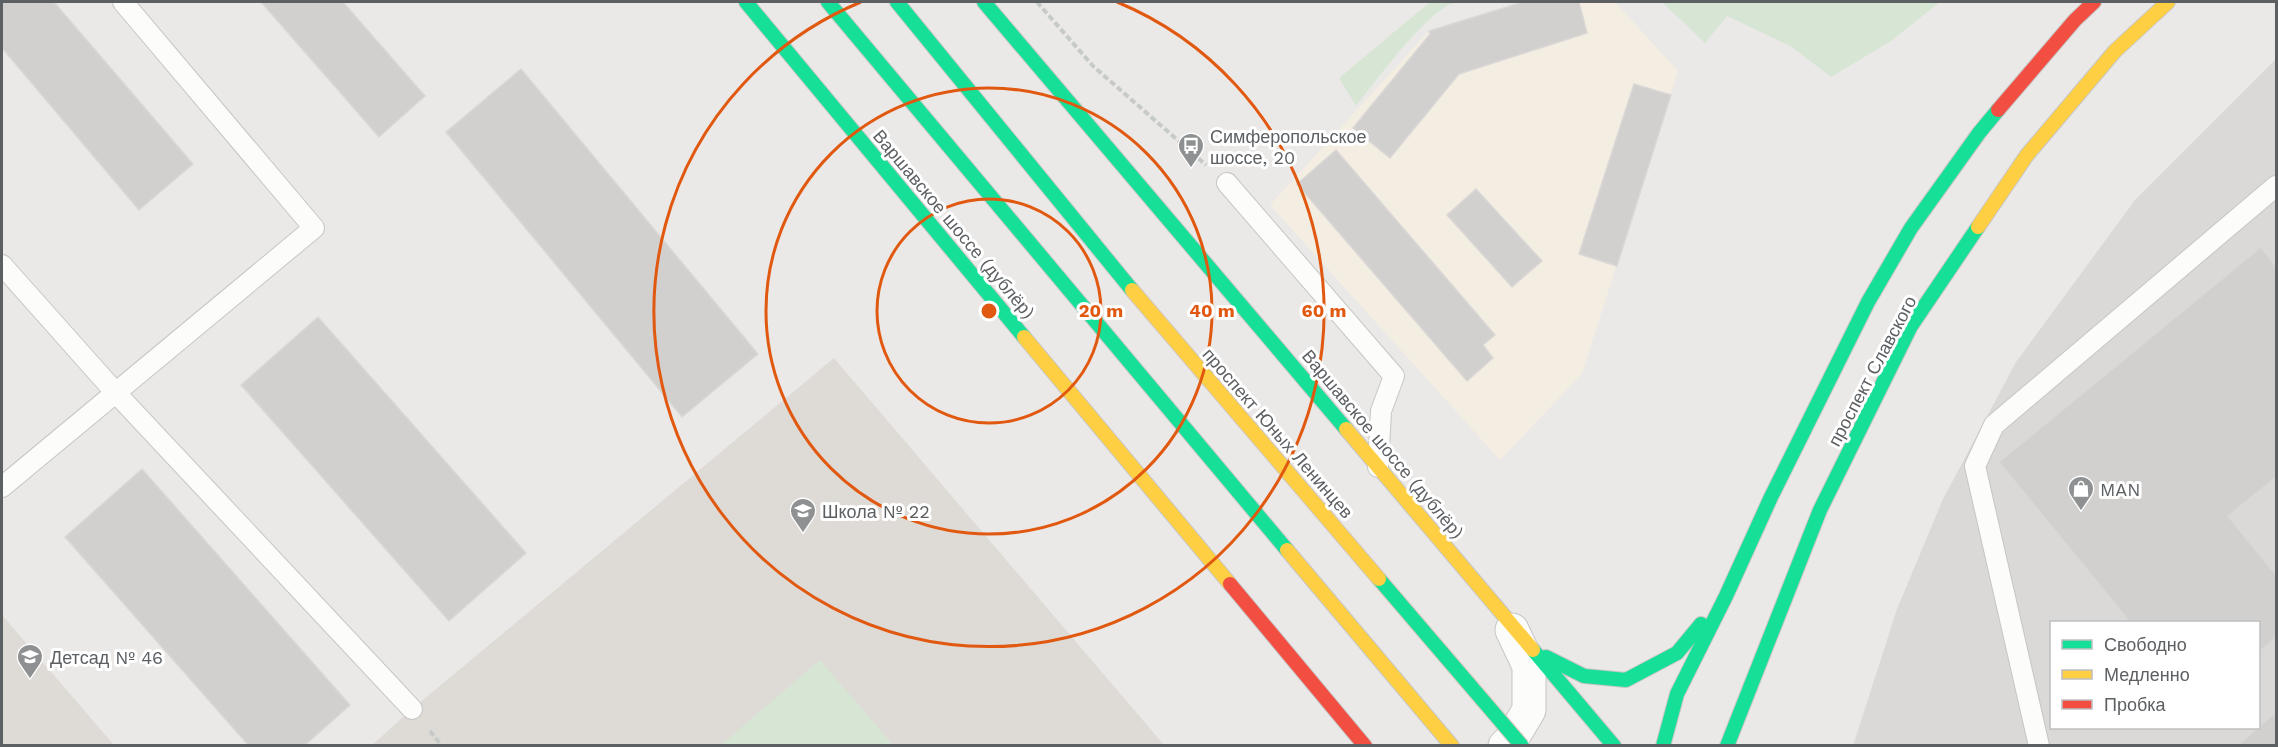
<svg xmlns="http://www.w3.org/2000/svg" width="2278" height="747" viewBox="0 0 2278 747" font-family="'Work Sans',sans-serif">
	<rect width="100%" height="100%" fill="#ebe9e7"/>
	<path fill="#f3ede2" d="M1523 2H1615L1678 71 1582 374 1500 460 1270 205 1429 31Z"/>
	<path fill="#dbd9d7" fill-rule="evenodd" d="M2276 59V745L1853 746 1897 609 1943 499 2016 362 2135 200ZM2052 622H2258V728H2052Z"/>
	<path fill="#dedbd7" d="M834 358 1164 745 371 746 412 709Z
		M2 615 114 745H2Z"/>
	<path fill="#d7e5d4" d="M1430 2H1456C1427 10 1377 80 1356 106L1339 78Z
		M1662 2H1940L1891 41 1831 77 1792 47 1727 16 1705 43Z
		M820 660 893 745H721Z"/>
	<path fill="#d2d0cf" stroke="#dad8d6" stroke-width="1.5" d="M2 2H54L193 164 139 210 2 48Z
		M261 2H343L425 96 379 137Z
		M1523 2H1579L1587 33 1459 74 1390 158 1353 128 1430 34 1429 31Z
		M521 69 758 354 682 417 446 132Z
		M1634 84 1671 95 1617 266 1579 254Z
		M1336 150 1495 335 1483 345 1493 358 1467 381 1297 184Z
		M1476 189 1542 261 1512 287 1447 215Z
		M2261 247 2276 267V477L2228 516 2276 575V638L2258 652V622H2130L1999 462Z
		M318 317 526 553 449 621 241 385Z
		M142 469 350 705 304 746H249L65 537Z
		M2276 712V746H2237Z"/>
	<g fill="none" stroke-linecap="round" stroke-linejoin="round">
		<defs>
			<path id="lane" d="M1227 183 1394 376 1381 411 1378 467
				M2 265 115 392 412 709
				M2 487 314 228 123 2
				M2039 746 1975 466 1994 425 2276 186"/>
			<path id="street" d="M1505 746 1511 740 1529 710V666L1512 630"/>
			<path id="fast" d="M746 2 1024 337
				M828 2 1287 550
				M897 2 1132 290
				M984 2 1346 429
				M1533 650 1614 746
				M1546 657 1584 676 1626 680 1677 653 1701 624
				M1663 746 1677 694 1726 596 1771 497 1868 302 1911 228 1979 133 1998 110
				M1727 746 1820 510 1911 326 1978 227"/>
			<path id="slow" d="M1978 227 2027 155 2115 51 2168 2
				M1024 337 1230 584
				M1346 429 1533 650
				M1287 550 1452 746"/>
			<path id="jam" d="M1998 110 2075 20 2094 2
				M1230 584 1365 746"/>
		</defs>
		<use href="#lane" stroke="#c6c6c6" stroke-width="22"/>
		<use href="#street" stroke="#c6c6c6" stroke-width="35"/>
		<use href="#fast" stroke="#c5c6c6" stroke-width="16"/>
		<use href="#slow" stroke="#c5c6c6" stroke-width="16"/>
		<use href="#jam" stroke="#c5c6c6" stroke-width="16"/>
		<path stroke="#c6cac8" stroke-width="4" stroke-dasharray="6 3" stroke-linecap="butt" d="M1037 2 1093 66 1206 165
			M430 731 442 746"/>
		<use href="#lane" stroke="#fcfcfb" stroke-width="20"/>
		<use href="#street" stroke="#fcfcfb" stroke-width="33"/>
		<use href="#fast" stroke="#16e098" stroke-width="14"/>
		<use href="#slow" stroke="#ffcf43" stroke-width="14"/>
		<use href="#jam" stroke="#f24e42" stroke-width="14"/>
		<defs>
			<path id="fast-bridge" d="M1379 579 1522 746"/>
			<path id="slow-bridge" d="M1132 290 1379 579"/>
		</defs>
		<use href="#fast-bridge" stroke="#d0c6b8" stroke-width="16" stroke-linecap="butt"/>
		<use href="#slow-bridge" stroke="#d0c6b8" stroke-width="16" stroke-linecap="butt"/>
		<use href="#fast-bridge" stroke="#16e098" stroke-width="14"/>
		<use href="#slow-bridge" stroke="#ffcf43" stroke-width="14"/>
	</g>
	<g fill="none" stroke="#e15910" stroke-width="3">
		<circle cx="989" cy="311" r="112"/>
		<circle cx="989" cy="311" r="223"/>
		<path d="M1117 2A335 335 0 1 1 861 2"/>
	</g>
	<defs>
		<symbol id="bus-pin" viewBox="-11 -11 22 30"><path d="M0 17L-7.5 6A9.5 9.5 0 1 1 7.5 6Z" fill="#8f9091" stroke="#fff"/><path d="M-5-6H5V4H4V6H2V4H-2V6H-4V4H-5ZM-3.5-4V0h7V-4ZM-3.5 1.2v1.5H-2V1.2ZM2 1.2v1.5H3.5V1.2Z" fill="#fff"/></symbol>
		<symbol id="shop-pin" viewBox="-11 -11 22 30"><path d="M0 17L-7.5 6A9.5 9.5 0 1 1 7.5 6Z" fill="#8f9091" stroke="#fff"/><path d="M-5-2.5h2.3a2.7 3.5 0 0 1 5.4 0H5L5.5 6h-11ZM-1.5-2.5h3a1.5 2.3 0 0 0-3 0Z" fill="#fff"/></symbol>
		<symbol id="school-pin" viewBox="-11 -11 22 30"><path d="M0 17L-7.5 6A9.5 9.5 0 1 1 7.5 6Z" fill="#8f9091" stroke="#fff"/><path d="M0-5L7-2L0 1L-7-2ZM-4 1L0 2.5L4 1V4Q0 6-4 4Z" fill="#fff"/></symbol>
	</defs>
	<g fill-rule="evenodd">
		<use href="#bus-pin" x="1176" y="131" width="30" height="40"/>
		<use href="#shop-pin" x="2066" y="474" width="30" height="40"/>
		<use href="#school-pin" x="788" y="496" width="30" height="40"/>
		<use href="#school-pin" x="15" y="642" width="30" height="40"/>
	</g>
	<g text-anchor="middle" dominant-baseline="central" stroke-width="6" stroke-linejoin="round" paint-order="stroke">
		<g font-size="18" fill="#5d6063" stroke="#fff" text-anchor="start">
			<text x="1210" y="136">Симферопольское<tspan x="1210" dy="21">шоссе, 20</tspan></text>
			<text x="2100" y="489">MAN</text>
			<text x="822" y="511">Школа № 22</text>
			<text x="50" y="657">Детсад № 46</text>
		</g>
		<g font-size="18" fill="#5d6063" stroke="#fff">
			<text transform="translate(954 224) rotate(50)">Варшавское шоссе (дублёр)</text>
			<text transform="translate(1872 371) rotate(-62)">проспект Славского</text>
			<text transform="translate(1278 433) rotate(49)">проспект Юных Ленинцев</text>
			<text transform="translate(1383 444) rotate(50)">Варшавское шоссе (дублёр)</text>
		</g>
	</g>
	<circle cx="989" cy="311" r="9" fill="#e15910" stroke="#fff" stroke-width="3"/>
	<g font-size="18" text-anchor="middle" font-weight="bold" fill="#e15910" stroke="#fff" stroke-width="6" stroke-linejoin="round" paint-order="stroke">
		<text x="1101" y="317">20 m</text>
		<text x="1212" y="317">40 m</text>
		<text x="1324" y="317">60 m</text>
	</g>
	<rect width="2278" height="747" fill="none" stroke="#5d6063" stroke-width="6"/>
	<rect x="2050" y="621" width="210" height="108" fill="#ffffff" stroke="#bebfc1" stroke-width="1.5"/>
	<rect x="2062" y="640" width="30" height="9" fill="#16e098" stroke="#bebfc1" stroke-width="1.5"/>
	<text x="2104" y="651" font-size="18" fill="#5d6063">Свободно</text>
	<rect x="2062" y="670" width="30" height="9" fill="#ffcf43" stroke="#bebfc1" stroke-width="1.5"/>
	<text x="2104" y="681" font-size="18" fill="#5d6063">Медленно</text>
	<rect x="2062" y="700" width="30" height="9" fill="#f24e42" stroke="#bebfc1" stroke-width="1.5"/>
	<text x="2104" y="711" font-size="18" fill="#5d6063">Пробка</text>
</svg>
